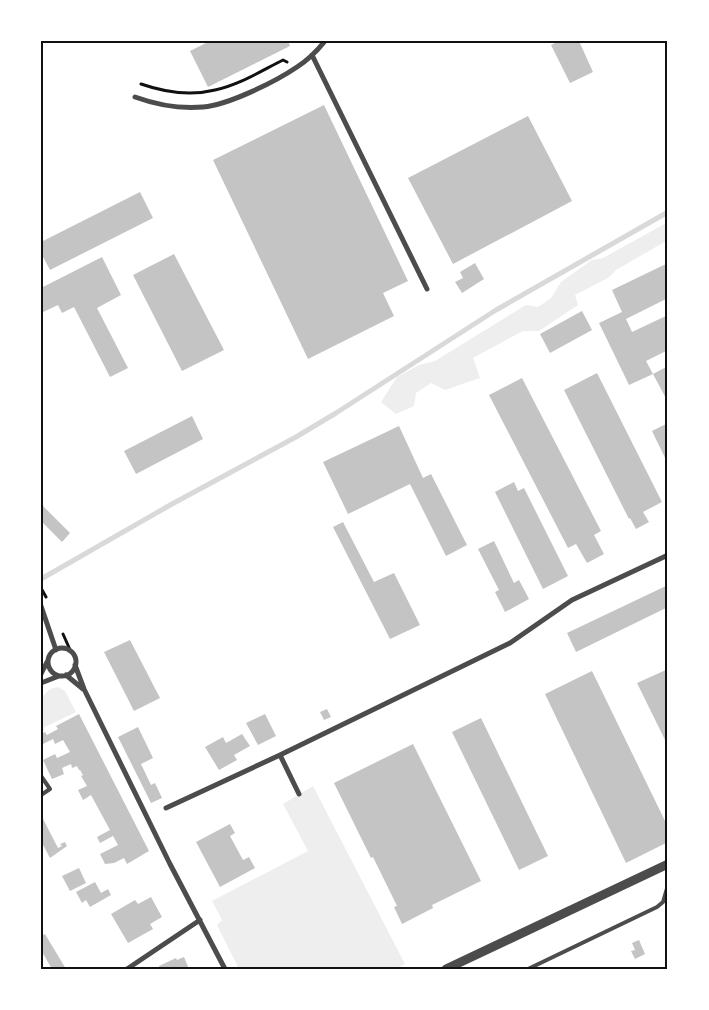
<svg xmlns="http://www.w3.org/2000/svg" width="709" height="1010" viewBox="0 0 709 1010" font-family="Mulish,sans-serif">
	<rect width="100%" height="100%" fill="#fff"/>
	<path fill="#eee" d="M668 222V240L616 270 608 278 575 295 578 305 539 331H523L473 358 480 378 445 390 431 383 416 393 414 406 396 414 381 402 397 377 419 365 435 361 526 305 538 307 551 298 561 282 592 260 603 258Z
		M58 687 65 691 76 712 43 728 45 730 41 732V698L50 689Z
		M313 786 405 964 395 969H239L217 925 222 920 212 901 308 851 283 804Z"/>
	<g fill="none" stroke-linecap="round" stroke-linejoin="round">
		<path stroke="#d9d9d9" stroke-width="5" d="M41 579 172 504 296 437 336 413 496 310 668 212"/>
	</g>
	<path fill="#c4c4c4" d="M210 41H288L290 46 208 87 190 51Z
		M559 41H579L593 72 570 83 551 45Z
		M324 105 408 281 383 293 394 316 308 359 213 160Z
		M528 116 572 201 453 264 408 178Z
		M140 192 153 218 50 270 41 253V242Z
		M174 254 224 350 182 371 133 275Z
		M102 257 121 295 97 308 128 368 110 377 74 307 62 313 58 305 41 313V288Z
		M475 263 484 279 462 293 455 282 463 278 460 272Z
		M668 263V298L626 319 632 332 668 315V350L646 361 653 374 629 385 599 323 622 312 612 290Z
		M582 311 592 330 550 353 540 334Z
		M668 366V402L653 374Z
		M597 373 662 502 643 512 649 522 636 529 630 518 629 519 564 390Z
		M522 378 601 531 594 535 604 554 587 563 576 544 568 548 489 395Z
		M192 416 203 439 136 474 124 451Z
		M668 423V464L652 431Z
		M399 426 423 478 431 474 467 545 446 556 410 484 348 514 323 462Z
		M514 482 518 491 524 488 568 576 543 589 495 492Z
		M41 504 70 533 62 542 43 523 41 525Z
		M343 522 374 582 394 573 420 625 390 639 333 527Z
		M494 541 514 583 519 580 529 599 505 612 495 592 499 590 478 549Z
		M668 585V607L576 652 567 633Z
		M130 640 160 698 134 711 104 652Z
		M668 669V746L637 683Z
		M592 671 668 827V842L626 863 545 694Z
		M327 709 331 717 324 720 320 712Z
		M79 714 149 851 127 864 124 858 114 863 105 864 100 854 118 845 113 836 100 843 97 837 110 830 91 795 83 800 78 790 87 786 81 776 83 775 80 770H79L77 766 72 768 71 764 62 768 64 774 52 779 43 760 55 754 57 758 70 752 63 740 55 744 53 739 43 744 41 741V734L45 732 47 735 58 729 56 726Z
		M265 714 276 736 258 745 246 723Z
		M481 718 548 856 519 870 452 732Z
		M138 727 153 758 141 764 151 785 155 783 162 798 151 803 118 737Z
		M242 734 250 746 234 755 237 760 219 770 205 747 223 737 226 743Z
		M413 744 481 881 432 905 433 908 402 924 394 907 397 906 373 857 371 858 334 783Z
		M41 815 58 848 62 846 60 844 65 842 67 846 50 858 41 841Z
		M230 824 235 833 230 836 243 860 249 857 255 868 220 887 196 842Z
		M79 868 86 883 70 891 62 876Z
		M95 882 101 893 108 889 111 895 90 907 86 900 82 903 76 892Z
		M151 897 162 917 150 924 153 929 128 943 111 914 135 900 138 904Z
		M45 934 66 969H52L41 950V936Z
		M639 940 645 954 635 959 631 951 635 950 632 943Z
		M184 957 189 969H160L159 966 176 958 177 960Z"/>
	<g fill="none" stroke-linecap="round" stroke-linejoin="round">
		<path stroke="#111" stroke-width="3" d="M141 84C164 92 191 96 215 90 239 85 261 71 283 60L287 62
			M41 588 46 597
			M63 634 71 652"/>
		<path stroke="#4c4c4c" stroke-width="4" d="M41 776 50 789 41 795
			M528 969 657 907 663 902 668 885"/>
		<path stroke="#4c4c4c" stroke-width="5" d="M312 55 427 289
			M135 97C157 105 179 109 203 107 228 105 275 82 297 67 308 60 317 51 325 41
			M41 606 56 650
			M48 662a14 14 0 1 1 28 0a14 14 0 1 1-28 0Z
			M75 665 84 689 170 864 225 969
			M41 674 47 662
			M66 675 83 689
			M41 683 59 676
			M299 794 280 755 510 643 572 600 668 555
			M166 808 280 755
			M127 969 200 920"/>
		<path stroke="#4c4c4c" stroke-width="9" d="M446 969 668 864"/>
	</g>
	<rect width="709" height="1010" fill="none" stroke="#ffffff" stroke-width="85"/>
	<rect x="42" y="42" width="624" height="926" fill="none" stroke="#111" stroke-width="2"/>
</svg>
